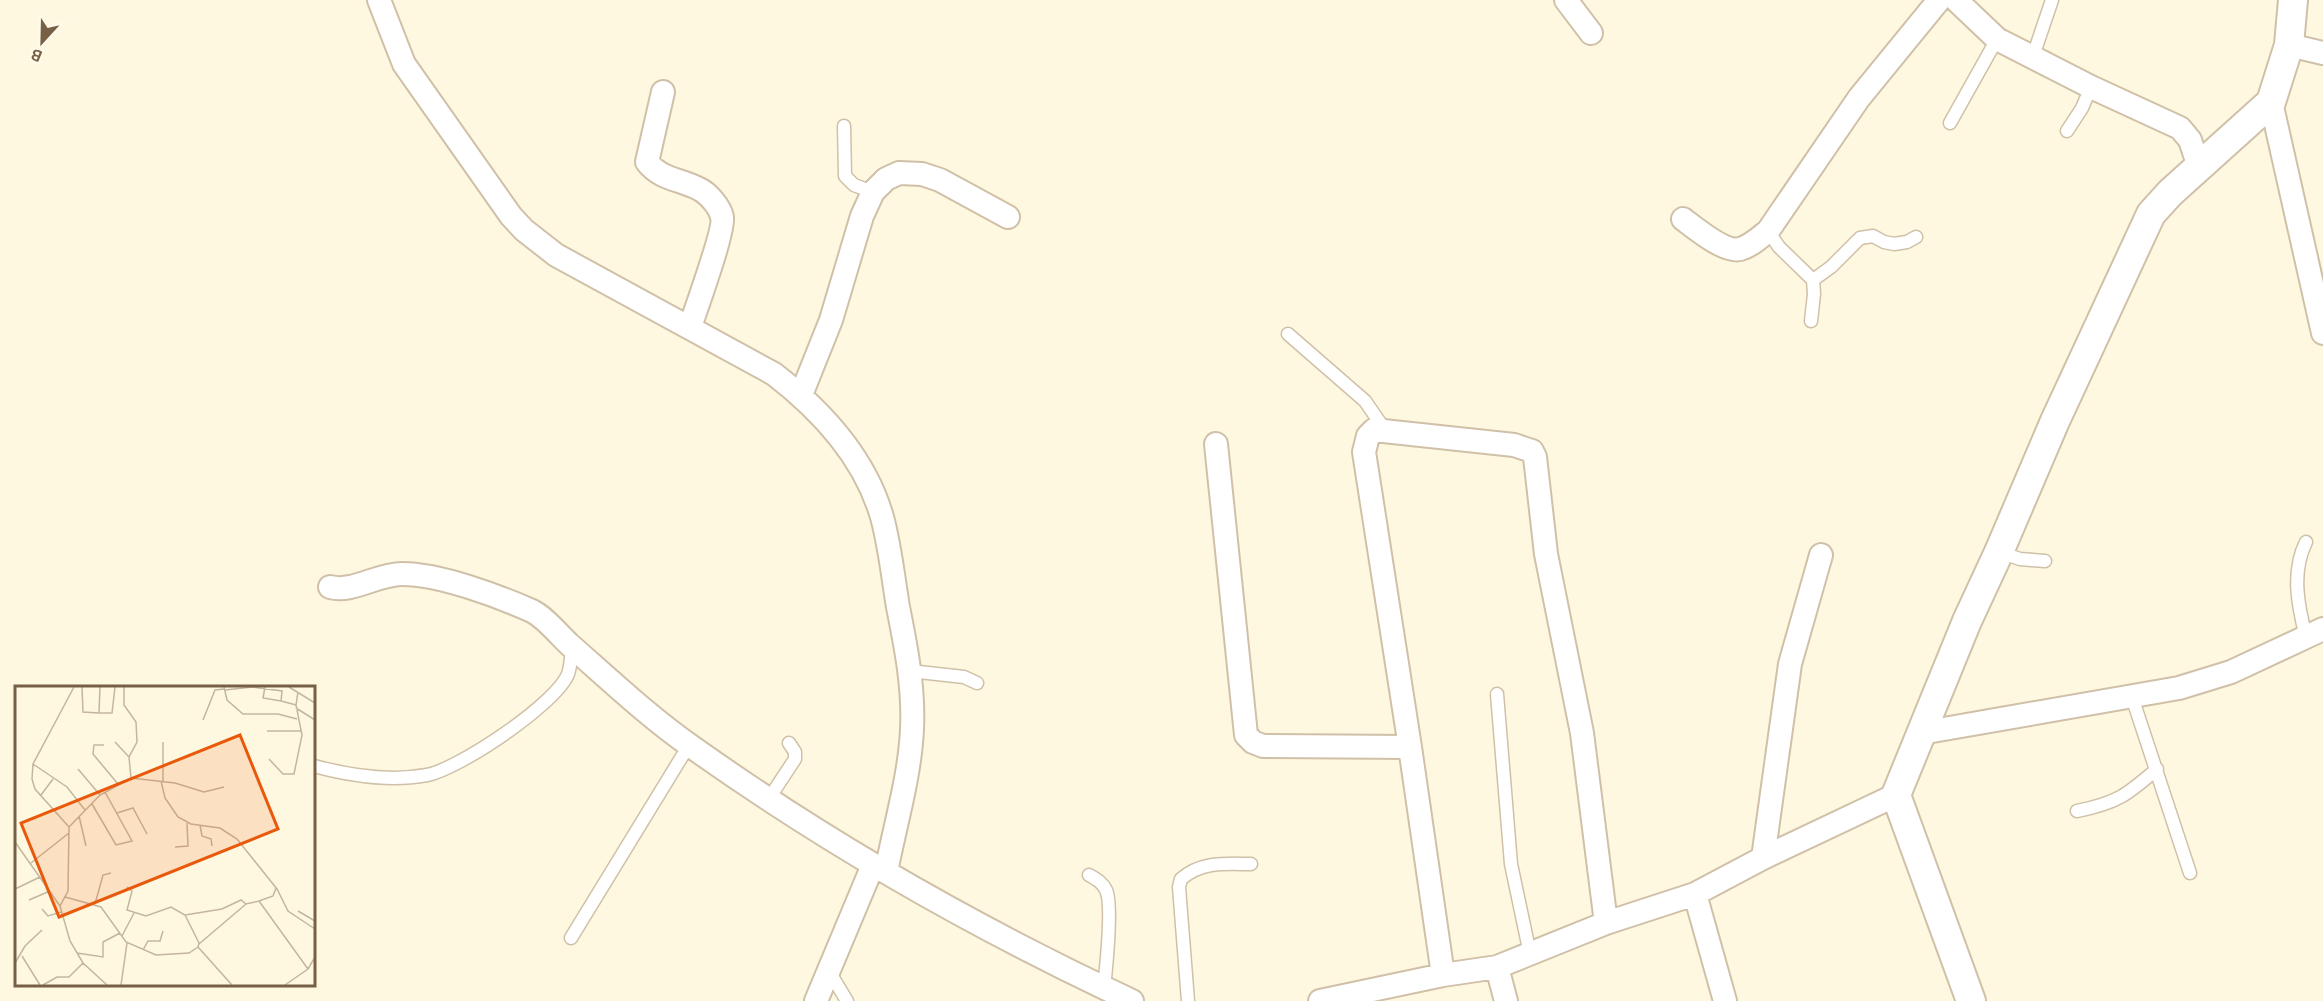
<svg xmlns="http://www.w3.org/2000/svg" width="2323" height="1001" viewBox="0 0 2323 1001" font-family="Ubuntu,sans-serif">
	<rect width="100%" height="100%" fill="#fef8e1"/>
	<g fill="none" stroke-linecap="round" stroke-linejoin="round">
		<defs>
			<path id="service" d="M2033 56 2052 0
				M1950 123 1997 39
				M844 126 845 176 854 185 873 192
				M2067 131 2082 108 2091 87
				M1768 231 1779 247 1813 280 1814 294 1811 321
				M1813 280 1831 267 1860 238 1873 236 1884 242 1894 244 1907 242 1916 237
				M1288 334 1365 401 1385 430
				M1999 552 2020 559 2045 561
				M2306 637C2298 606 2291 572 2306 542
				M910 671 964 677 977 683
				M1497 694 1511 864 1530 954
				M2132 697 2190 873
				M314 766C351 776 389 782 427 775 459 769 556 704 568 674 571 666 571 655 572 647
				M768 800 795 759V752L789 743
				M2077 811C2117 803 2127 795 2157 769
				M1089 875C1096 879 1102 882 1106 890 1113 904 1106 969 1104 988
				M571 938 689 745
				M829 971 847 1001
				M1188 1001 1179 887 1181 879C1202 861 1225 864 1251 864"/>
			<path id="minor" d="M379 0 404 64 511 216 524 230 556 255 774 374C822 411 865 458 882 517 890 546 893 577 898 607 906 647 914 687 912 729 910 776 895 825 886 872
				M1566 0 1591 33
				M1956 0 1997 39 2091 87 2180 128 2190 140 2199 167
				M2289 45 2323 53
				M663 92 647 162C661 180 681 179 699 189 708 193 720 207 722 217 725 229 696 309 690 327
				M2271 102 2323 333
				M1683 219C1695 228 1725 253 1740 249 1751 246 1759 238 1768 231L1859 98 1939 0
				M801 395 831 320 862 216 873 192 886 179 899 173 922 174 940 180 1008 217
				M1216 444 1246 735 1253 742 1263 746 1410 747
				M330 587C353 593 377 574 402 574 440 574 498 596 532 611 546 618 559 635 570 645 610 680 649 717 692 747 830 845 978 929 1132 1001
				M1921 733 2179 688 2231 672 2323 629
				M1763 858 1790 664 1821 555
				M1695 894 1725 1001
				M1497 967 1506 1001
				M1443 975 1410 747 1364 452 1368 436 1374 430 1514 445 1532 451 1535 457 1546 554 1582 733 1606 923
				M816 1001 873 865
				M1320 1001 1443 975 1497 967 1606 923 1695 894 1763 858 1896 795"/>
			<path id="tertiary" d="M1971 1001 1896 795 1967 621 1999 552 2055 421 2151 214 2170 193 2271 102 2289 45 2293 0"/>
		</defs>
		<use href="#service" stroke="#d0c0a8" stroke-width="15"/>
		<use href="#minor" stroke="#d0c0a8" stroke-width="26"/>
		<use href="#tertiary" stroke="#d0c0a8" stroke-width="32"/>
		<use href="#service" stroke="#fff" stroke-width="12"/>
		<use href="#minor" stroke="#fff" stroke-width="22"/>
		<use href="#tertiary" stroke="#fff" stroke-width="28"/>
	</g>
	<g transform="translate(15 686)">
		<rect width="300" height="300" fill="#fef8e1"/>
		<path fill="none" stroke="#c4b69e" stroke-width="1.5" d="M59 1 18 78 17 93 20 103 54 141 53 205 45 220 55 255 68 277 92 299M67 1 68 26 84 27M85 1 84 27H97L100 1M109 1V19L121 36 122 56 114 71 116 92M209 1 212 14 228 28H263L282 33M250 1 248 12 266 15M274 1 300 17M210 4 237 1 267 5 266 15 281 19M281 22 300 34M188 34 200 4 209 3M252 45H286M100 56 114 71M89 59H79L78 68 103 98M254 73 268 88H279L287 49 281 19 283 6M18 78 52 101 70 124M63 83 85 109M146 95 150 112 163 131 176 138 205 142 222 153 262 203 273 225 300 243M148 95V56M26 109 38 93M77 118 101 159 117 155 90 106M102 127 118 122 132 148M64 130 71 160M185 139 187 150 196 153 197 160M54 141 85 109 116 92 160 97 189 106 209 101M0 156 45 220M160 161 173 160 172 137M16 177 54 147M112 201 117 205 112 224 131 230 156 221 170 229 184 257 183 261 217 299M0 203 25 191M50 211 86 221 111 256 141 269 174 267 183 261M14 214 35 205M244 215 293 283M80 218 88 189 96 187M27 223 33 230 46 226M283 225 300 235M170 229 207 223 226 214 231 218 244 215 258 210 261 202M107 250 119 227M184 258 231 218M128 264 133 255H145L148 245M62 267 88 271V256L105 247M7 270 25 299M0 277 10 260 27 244M28 299 42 291H54L68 277M106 299 112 257M270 299 293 283 300 271"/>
		<path fill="#e8590c" fill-opacity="0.15" stroke="#e8590c" stroke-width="3" d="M225 49 263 143 44 231 6 137Z"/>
		<rect width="300" height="300" fill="none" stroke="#776046" stroke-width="3"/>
	</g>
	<g transform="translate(42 42) rotate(202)" stroke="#fffae9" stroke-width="4.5" paint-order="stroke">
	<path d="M0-4.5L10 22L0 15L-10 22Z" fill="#776046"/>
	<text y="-9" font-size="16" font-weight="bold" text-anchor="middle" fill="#776046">B</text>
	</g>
</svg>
